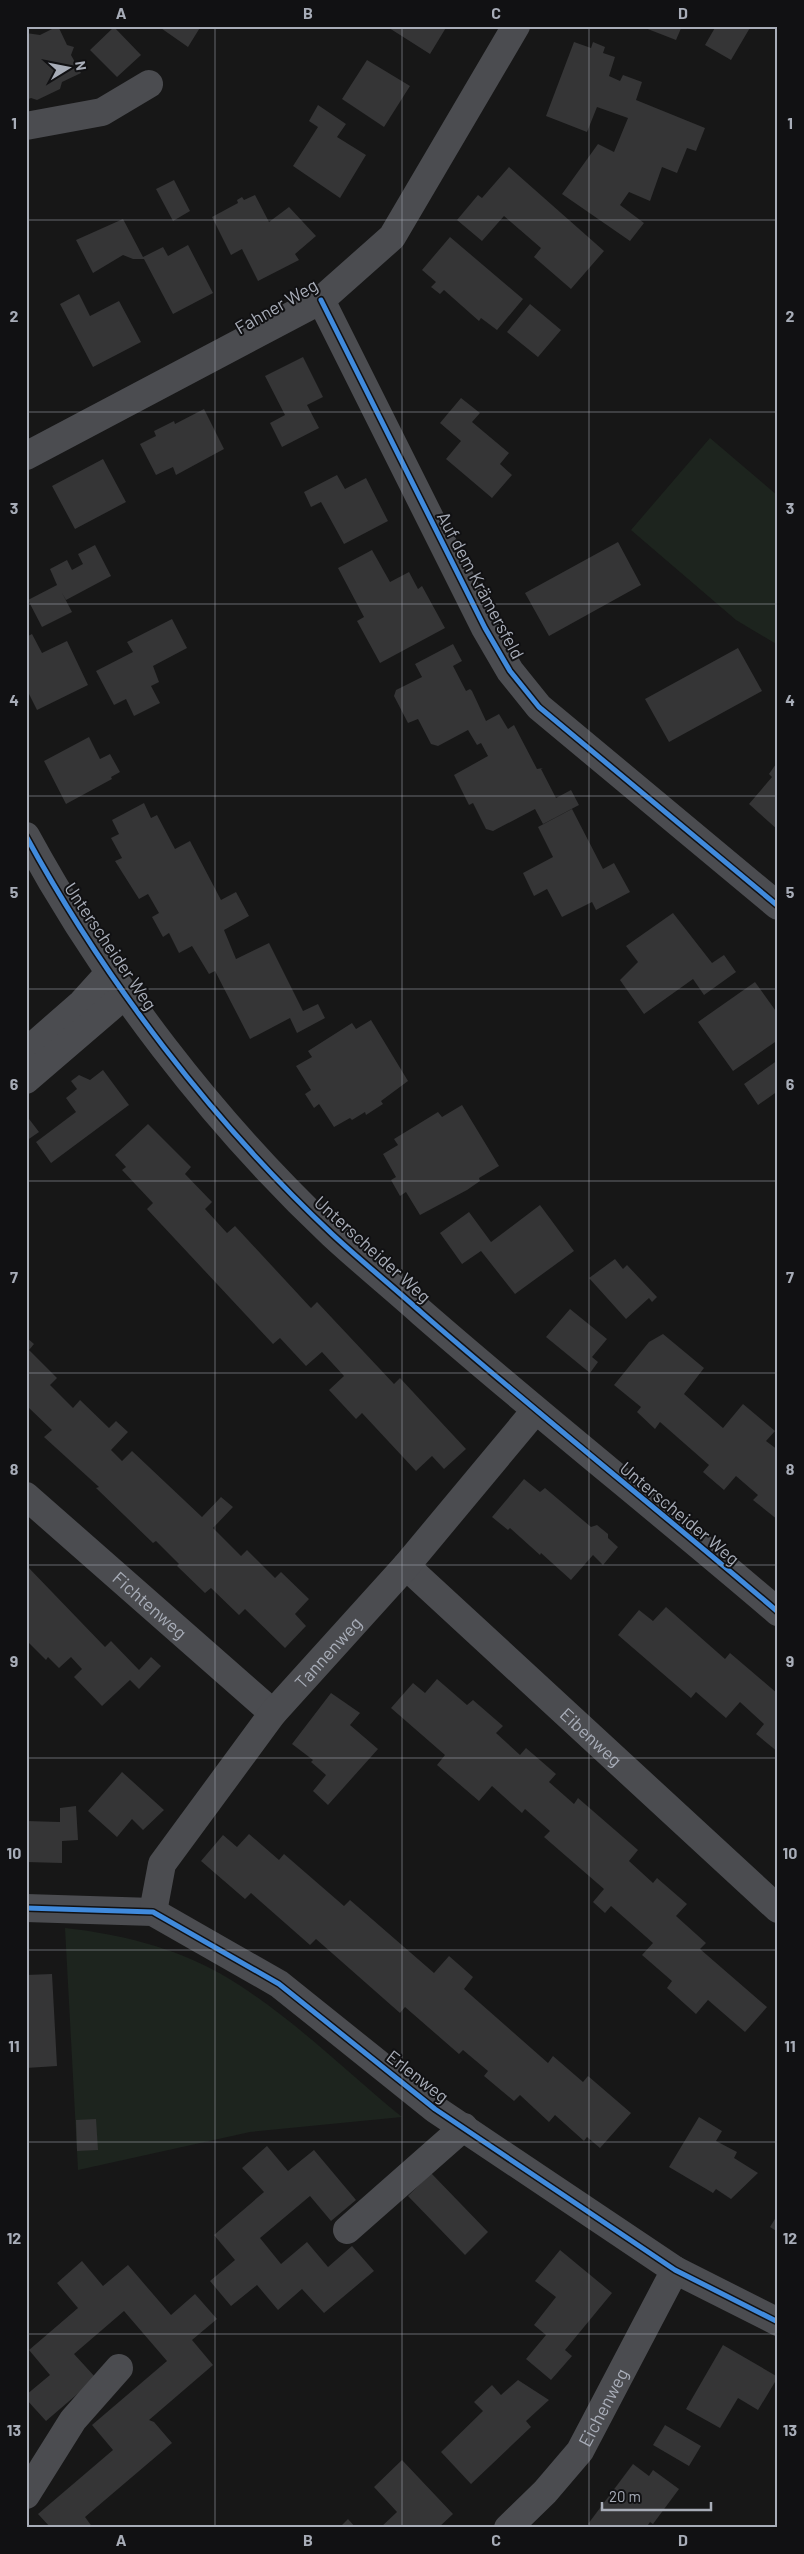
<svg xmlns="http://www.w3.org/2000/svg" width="804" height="2554" viewBox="0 0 804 2554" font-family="Barlow,sans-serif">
	<rect width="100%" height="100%" fill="#171717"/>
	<path fill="#1d241e" d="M710 438 778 496V645L736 620 631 530Z
		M65 1928C120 1934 173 1947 221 1974 287 2012 343 2069 402 2117L250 2132 78 2170Z"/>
	<path fill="#353536" d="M58 26 67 45 74 47 71 55 81 73 62 82 60 89 37 100 31 98 26 100V33L40 35Z
		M158 26H201L188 47Z
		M386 26H447L430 54Z
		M640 26H682L676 40Z
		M716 26H751L731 60 705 45Z
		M114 27 141 55 117 77 90 50Z
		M574 42 591 48 593 42 605 47 603 53 615 57 609 76 620 81 623 75 642 82 636 100 705 128 696 151 687 148 677 173 662 167 650 201 629 192 620 205 644 223 630 241 562 194 598 144 614 152 628 118 597 107 587 132 546 116Z
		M367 60 410 86 384 127 342 99Z
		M318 105 346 124 337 137 366 155 340 198 293 166 318 127 309 121Z
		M509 167 604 251 571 289 534 257 541 248 504 216 482 241 457 220 478 195 482 198Z
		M174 180 190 211 173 221 156 189Z
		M255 195 269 222 289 207 316 236 295 254 299 260 258 281 242 249 231 255 212 217 238 203 237 200 242 197 244 200Z
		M123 219 143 257 163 247 168 256 188 245 213 293 173 314 144 259H133L123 255 93 273 76 240Z
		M450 237 523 299 497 330 481 318 479 321 444 290 440 294 431 287 436 282 422 270Z
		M79 294 90 316 119 301 141 342 93 367 60 304Z
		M530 304 561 330 538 357 507 332Z
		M303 357 323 397 307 405 319 428 282 447 270 423 285 415 265 376Z
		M461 398 480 413 472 422 509 453 500 464 512 475 492 498 446 459 461 441 440 423Z
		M204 409 224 449 176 475 173 467 156 475 140 444 156 436 154 431 174 421 175 424Z
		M103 459 126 502 75 529 52 486Z
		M337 475 345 489 366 478 388 521 344 544 321 502 311 507 304 492Z
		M618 542 641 585 549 636 525 593Z
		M95 545 111 576 66 600 62 593 72 612 42 627 28 600 57 585 50 569 67 560 72 570 83 564 78 554Z
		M372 550 390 582 409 572 418 589 422 586 445 628 380 663 357 621 364 617 338 568Z
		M172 619 187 648 153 666 159 682 151 686 160 703 134 716 126 699 114 705 96 671 133 652 127 642Z
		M32 634 42 653 67 641 88 685 37 710 26 688V637Z
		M453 644 462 661 453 666 466 691 470 689 472 691 486 721 499 714 508 729 514 725 537 769 543 768 541 769 556 798 571 790 579 805 543 824 535 809 493 831 486 829 473 803 469 805 454 775 488 756 481 743 477 745 468 730 438 746 431 744 418 719 408 723 394 696 396 690 422 677 415 664Z
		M738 648 762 691 669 742 645 699Z
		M89 737 100 759 110 754 120 772 111 777 112 779 66 804 44 761Z
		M778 761V830L749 804 772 777 769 774Z
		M144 803 151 818 157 815 175 849 190 841 221 900 236 892 249 916 224 930 236 959 269 943 303 1011 318 1004 325 1018 297 1033 290 1018 250 1039 215 971 209 974 192 946 179 953 169 933 163 937 152 917 159 913 148 894 139 899 115 861 122 858 111 838 119 834 112 820Z
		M572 809 603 869 614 863 630 892 596 910 592 902 562 917 547 889 534 896 523 873 553 857 538 827Z
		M673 913 712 963 724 955 736 972 704 995 693 979 644 1014 620 980 638 962 626 946Z
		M755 982 778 1014V1040L733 1071 698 1022Z
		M371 1020 408 1081 381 1101 383 1104 366 1115 365 1112 352 1120 350 1118 334 1127 319 1104 314 1108 305 1094 311 1090 296 1066 312 1057 308 1051 352 1023 356 1029Z
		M778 1060V1091L758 1105 744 1084Z
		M103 1070 129 1105 51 1163 36 1142 76 1112 66 1098 77 1089 71 1081 79 1075 90 1080Z
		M462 1105 499 1166 479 1178 480 1181 467 1190 420 1215 406 1192 400 1196 391 1180 396 1177 383 1154 398 1145 394 1139 438 1112 442 1117Z
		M26 1115 39 1132 26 1141Z
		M148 1124 191 1167 185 1174 212 1202 205 1209 227 1233 235 1226 311 1308 317 1302 394 1384 400 1378 466 1449 444 1469 432 1456 416 1471 362 1413 356 1419 329 1390 344 1376 322 1352 306 1366 280 1338 273 1344 147 1209 153 1203 122 1170 126 1167 115 1155Z
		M540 1205 574 1251 515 1294 481 1251 462 1264 440 1233 469 1212 491 1242Z
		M615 1259 623 1269 627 1265 657 1297 652 1302 649 1298 626 1319 589 1278Z
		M570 1309 607 1339 592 1357 598 1362 590 1373 546 1337Z
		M663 1334 704 1368 684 1394 723 1428 743 1404 775 1431 766 1441 778 1450V1520L753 1500 758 1495 736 1476 724 1490 703 1472 709 1465 660 1422 655 1429 637 1412 641 1407 614 1385 649 1342Z
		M26 1337 34 1344 29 1350 57 1378 50 1385 73 1408 80 1400 109 1428 116 1421 128 1432 111 1450 122 1461 132 1451 202 1517 221 1497 233 1507 213 1528 241 1556 247 1550 275 1578 281 1572 309 1599 295 1614 306 1626 285 1648 245 1609 239 1615 211 1588 205 1593 177 1566 179 1564 156 1541 153 1543 96 1488 99 1487 44 1437 52 1430 28 1407 26 1409Z
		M524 1479 540 1492 545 1488 591 1527 597 1525 608 1534V1538L618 1547 603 1565 593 1555 571 1580 541 1553 540 1555 510 1528 508 1530 492 1517Z
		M26 1565 105 1647 111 1641 139 1670 151 1657 161 1666 139 1689 130 1680 102 1706 74 1677 82 1669 71 1657 59 1668 48 1657 46 1660 26 1640Z
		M666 1607 725 1659 730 1653 778 1694V1752L756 1734 764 1724 740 1702 726 1718 696 1692 691 1698 618 1635 639 1610 653 1621Z
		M437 1679 467 1705 473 1700 503 1726 496 1733 520 1755 526 1748 556 1774 549 1782 574 1804 578 1798 638 1850 629 1861 653 1883 657 1878 687 1904 676 1916 706 1943 700 1949 767 2007 745 2032 708 2000 696 2014 667 1988 672 1981 642 1955 653 1943 611 1906 605 1913 593 1902 604 1889 544 1837 550 1831 525 1809 522 1813 492 1786 479 1801 437 1765 445 1755 391 1708 413 1683 425 1693Z
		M331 1693 360 1713 350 1725 378 1749 328 1805 313 1791 326 1775 311 1762 313 1760 292 1744Z
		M122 1772 164 1810 143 1830 132 1819 117 1837 88 1811Z
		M76 1806 78 1840 62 1841V1863L26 1862V1821L60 1822V1808Z
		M249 1834 279 1860 284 1854 344 1906 350 1900 434 1973 449 1956 473 1977 464 1989 548 2063 553 2056 583 2082 588 2076 631 2113 600 2148 587 2137 584 2141 555 2115 549 2122 520 2095 514 2101 484 2076 488 2071 463 2050 459 2054 405 2007 400 2013 316 1939 310 1945 251 1893 245 1899 201 1861 223 1835 237 1847Z
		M52 1974 57 2066 26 2068V1975Z
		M699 2117 722 2131 716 2141 737 2152 734 2158 758 2173 731 2199 716 2189 713 2193 669 2167Z
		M96 2119 98 2150 77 2151 76 2120Z
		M267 2146 288 2171 314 2150 356 2200 331 2221 310 2196 260 2238 281 2264 307 2242 328 2267 352 2246 374 2271 324 2313 302 2289 278 2310 257 2285 231 2306 210 2281 235 2260 214 2235 264 2192 242 2168Z
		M431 2173 488 2232 465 2255 408 2196Z
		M778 2214V2232L770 2227Z
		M560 2250 612 2293 565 2350 572 2356 551 2380 526 2359 546 2335 534 2325 556 2297 535 2281Z
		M82 2261 103 2286 128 2265 171 2315 195 2294 217 2319 192 2340 213 2365 149 2420 154 2422 172 2443 85 2517 93 2528H51L38 2514 113 2450 92 2425 167 2361 124 2311 74 2354 96 2378 46 2421 26 2399V2395L50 2375 29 2350 78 2308 57 2283Z
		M723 2345 778 2377 758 2410 738 2398 720 2428 686 2409Z
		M518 2380 549 2400 526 2421 531 2427 471 2484 441 2452 483 2411 474 2402 492 2385 501 2395Z
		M665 2425 701 2446 689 2466 653 2445Z
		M402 2460 453 2514 438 2528H380L397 2512 374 2487Z
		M633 2464 649 2476 653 2470 679 2489 653 2524 650 2522 646 2528H592L588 2524Z
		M348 2519 356 2528H339Z"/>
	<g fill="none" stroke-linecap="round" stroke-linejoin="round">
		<g stroke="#4b4c50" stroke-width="28">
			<path d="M26 126 102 112 149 84"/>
			<path d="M321 300 485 628 510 671 539 707 778 906"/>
			<path d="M26 456 321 300 392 237 516 26"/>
			<path d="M26 836C105 981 212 1121 332 1234 361 1261 392 1286 422 1313 539 1415 660 1511 778 1612"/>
			<path d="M26 1052 82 1003 110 972"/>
			<path d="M26 1080 126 994"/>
			<path id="s1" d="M26 1496 273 1713"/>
			<path id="s2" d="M406 1566 778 1909"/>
			<path d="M26 1908 153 1912 279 1984 435 2109 675 2270 778 2322"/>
			<path id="s3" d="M153 1912 162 1864 273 1713 406 1566 535 1411"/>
			<path d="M347 2230 464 2127"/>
			<path d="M26 2495 73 2420 119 2368"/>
			<path id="s4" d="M508 2528 545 2492 580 2451 675 2270"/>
		</g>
		<defs>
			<path id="cycleway" d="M321 300 485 628 510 671 539 707 778 906
				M26 836C105 981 212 1121 332 1234 361 1261 392 1286 422 1313 539 1415 660 1511 778 1612
				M26 1908 153 1912 279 1984 435 2109 675 2270 778 2322"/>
		</defs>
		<use href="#cycleway" stroke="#111113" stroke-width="8"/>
		<use href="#cycleway" stroke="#408adc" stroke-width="5"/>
	</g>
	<path fill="none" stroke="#a8adb8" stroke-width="1" stroke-opacity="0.55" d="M215 26V2528M402 26V2528M589 26V2528M26 220H778M26 412H778M26 604H778M26 796H778M26 989H778M26 1181H778M26 1373H778M26 1565H778M26 1758H778M26 1950H778M26 2142H778M26 2334H778"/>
	<g text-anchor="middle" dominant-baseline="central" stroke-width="4" stroke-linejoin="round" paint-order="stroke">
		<g font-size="18" fill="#a8adb8" stroke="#111113">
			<text transform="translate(276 306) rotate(-30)">Fahner Weg</text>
			<text transform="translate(481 585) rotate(62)">Auf dem Krämersfeld</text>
			<text transform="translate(111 946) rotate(56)">Unterscheider Weg</text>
			<text transform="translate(373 1249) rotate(42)">Unterscheider Weg</text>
			<text transform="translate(680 1513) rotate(40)">Unterscheider Weg</text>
			<text stroke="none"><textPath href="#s1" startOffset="165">Fichtenweg</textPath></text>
			<text stroke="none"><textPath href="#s3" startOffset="318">Tannenweg</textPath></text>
			<text stroke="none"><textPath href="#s2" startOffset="252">Eibenweg</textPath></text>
			<text transform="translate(418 2076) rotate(38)">Erlenweg</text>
			<text stroke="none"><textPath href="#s4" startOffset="155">Eichenweg</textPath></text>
		</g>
	</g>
	<rect width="804" height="2554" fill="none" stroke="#111113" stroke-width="55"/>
	<g transform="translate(68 68) rotate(80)" stroke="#111113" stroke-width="4" paint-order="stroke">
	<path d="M0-4L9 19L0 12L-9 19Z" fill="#a8adb8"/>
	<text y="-8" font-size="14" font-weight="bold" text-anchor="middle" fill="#a8adb8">N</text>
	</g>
	<path d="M602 2502v8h109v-8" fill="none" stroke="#a8adb8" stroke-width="2.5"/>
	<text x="609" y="2502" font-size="15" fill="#a8adb8" stroke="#111113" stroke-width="4" paint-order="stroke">20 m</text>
	<rect x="28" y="28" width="748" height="2498" fill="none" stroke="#a8adb8" stroke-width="2"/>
	<g font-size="16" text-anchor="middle" font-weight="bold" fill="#a8adb8">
		<text x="121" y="19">A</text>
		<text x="308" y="19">B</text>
		<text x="496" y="19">C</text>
		<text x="683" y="19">D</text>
		<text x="14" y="129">1</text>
		<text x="790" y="129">1</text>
		<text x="14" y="322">2</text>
		<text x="790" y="322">2</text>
		<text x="14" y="514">3</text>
		<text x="790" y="514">3</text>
		<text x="14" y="706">4</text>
		<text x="790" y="706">4</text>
		<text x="14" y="898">5</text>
		<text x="790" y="898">5</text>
		<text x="14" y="1090">6</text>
		<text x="790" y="1090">6</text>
		<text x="14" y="1283">7</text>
		<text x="790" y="1283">7</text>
		<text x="14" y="1475">8</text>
		<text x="790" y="1475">8</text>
		<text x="14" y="1667">9</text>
		<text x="790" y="1667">9</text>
		<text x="14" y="1859">10</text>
		<text x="790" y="1859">10</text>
		<text x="14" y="2052">11</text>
		<text x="790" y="2052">11</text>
		<text x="14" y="2244">12</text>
		<text x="790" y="2244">12</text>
		<text x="14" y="2436">13</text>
		<text x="790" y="2436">13</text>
		<text x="121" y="2546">A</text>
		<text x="308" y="2546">B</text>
		<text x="496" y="2546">C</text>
		<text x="683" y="2546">D</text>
	</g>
</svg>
